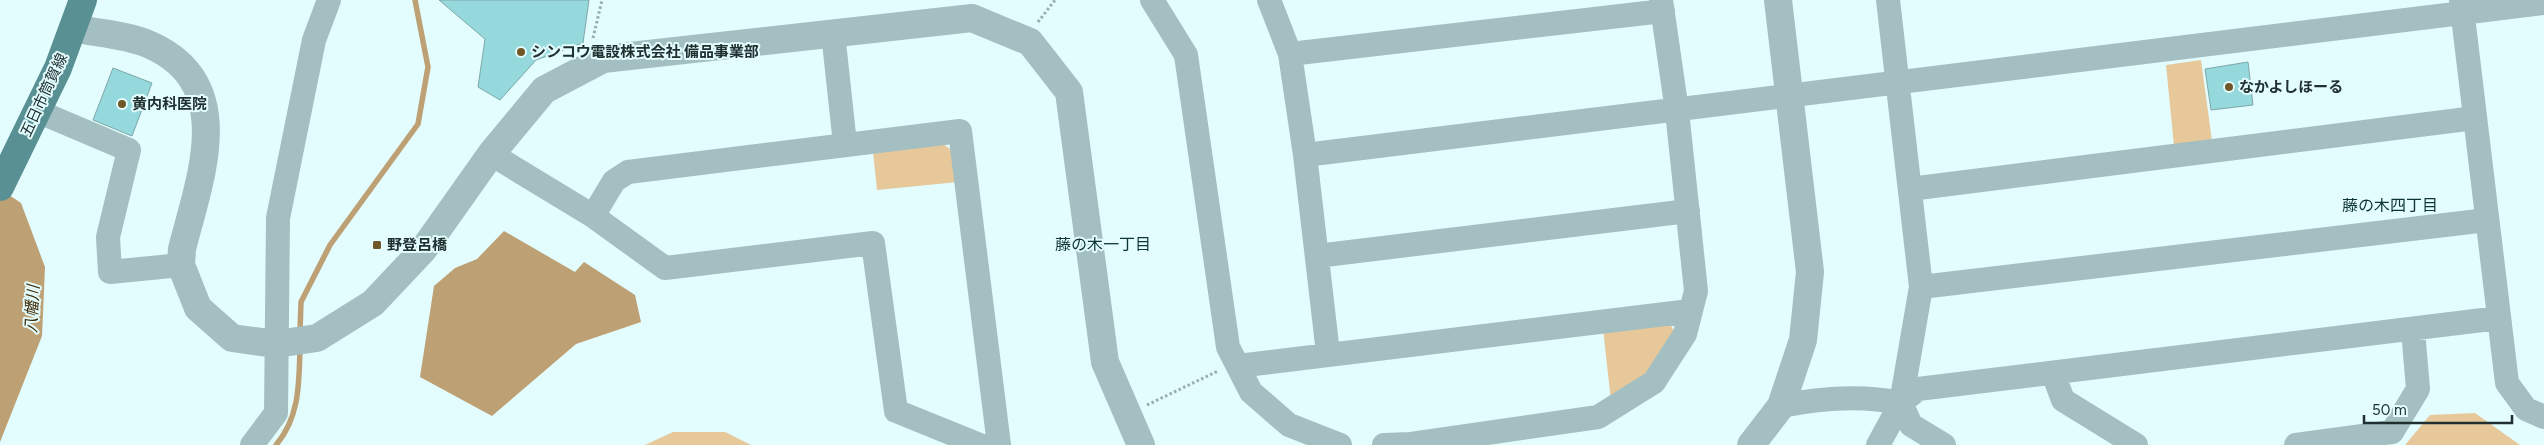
<svg xmlns="http://www.w3.org/2000/svg" width="2544" height="445" viewBox="0 0 2544 445" font-family="Figtree,'Noto Sans JP',sans-serif">
	<rect width="100%" height="100%" fill="#e3fcfd"/>
	<path fill="#e6c89b" d="M2201 60 2212 141 2174 146 2166 65Z
		M942 143 954 152 958 182 877 190 873 152Z
		M1668 322 1676 333 1646 376 1611 401 1603 329Z
		M2475 413 2520 445H2405L2430 415Z
		M673 432H725L751 445H645Z"/>
	<path fill="#bda074" d="M0 189 21 203 45 267 42 336 0 442Z
		M504 231 575 272 584 262 635 295 641 322 576 344 492 416 420 377 434 286 455 268 477 259Z"/>
	<g fill="none" stroke-linecap="round" stroke-linejoin="round">
		<path stroke="#bda074" stroke-width="5.5" d="M300 332 301 302 330 245 418 124 428 67 415 0
			M276 445C300 417 299 382 300 347"/>
	</g>
	<path fill="#95d9dd" stroke="#7ea7a9" d="M439 0H589L583 43 536 60 500 100 478 87 485 39Z
		M2248 62 2253 105 2211 110 2205 69Z
		M113 68 152 83 132 136 93 120Z"/>
	<g fill="none" stroke-linecap="round" stroke-linejoin="round">
		<path stroke="#97adae" stroke-width="3" stroke-dasharray="2.5 2.5" stroke-linecap="butt" d="M1038 22 1055 0
			M593 38 602 0
			M1147 405 1218 371"/>
		<path stroke="#a3bfc1" stroke-width="24" d="M1152 0 1186 55 1228 347 1251 392 1289 425 1340 445
			M1269 0 1290 54 1305 155 1328 353
			M2461 0 2507 383 2526 409 2544 417
			M833 33 845 144
			M1290 54 1663 11
			M37 111 129 150 108 237 110 272 181 265
			M491 154 593 216 665 268 873 243 896 411 980 445
			M1305 155 2544 3
			M1910 189 2475 118
			M593 216 614 181 628 172 960 131 999 445
			M1317 256 1688 211
			M1921 287 2487 220
			M1238 366 1690 311
			M2053 373 2063 400 2136 445
			M1901 403 1911 425 1944 445
			M1781 406C1820 398 1862 395 1901 403L1918 389 2499 318
			M252 445 276 413 278 218 314 40 329 0
			M1384 445 1411 444 1598 417 1654 382 1685 334 1696 291 1677 111 1661 0
			M1878 445 1901 403 1921 287 1888 0
			M2296 445 2392 432 2418 389 2413 330"/>
		<path stroke="#a3bfc1" stroke-width="28" d="M73 28C96 33 128 35 148 44 239 83 200 177 182 249L181 265 198 308 232 338 276 344 317 338 373 303 423 250 491 154 544 90 603 59 972 18 1030 42 1069 92 1105 362 1141 445
			M1751 445 1781 406 1803 340 1810 272 1778 0"/>
		<path stroke="#599094" stroke-width="28" d="M0 187 58 68 83 0"/>
	</g>
	<g fill="#715628" stroke="#e3fcfd" stroke-width="2">
		<circle cx="521" cy="52" r="5"/>
		<circle cx="2229" cy="87" r="5"/>
		<circle cx="122" cy="104" r="5"/>
		<rect x="372" y="240" width="10" height="10" rx="2.5"/>
	</g>
	<g text-anchor="middle" dominant-baseline="central" stroke-width="4" stroke-linejoin="round" paint-order="stroke">
		<g font-size="15" font-weight="bold" fill="#203031" stroke="#e3fcfd" text-anchor="start">
			<text x="531" y="52">シンコウ電設株式会社 備品事業部</text>
			<text x="2239" y="87">なかよしほーる</text>
			<text x="132" y="104">黄内科医院</text>
			<text x="387" y="245">野登呂橋</text>
		</g>
		<g font-size="15" fill="#203031" stroke="#e3fcfd">
			<text transform="translate(44 95) rotate(-65)">五日市筒賀線</text>
		</g>
		<g font-size="16" fill="#0d3538" stroke="#e3fcfd">
			<text x="2390" y="205">藤の木四丁目</text>
			<text x="1103" y="244">藤の木一丁目</text>
		</g>
		<g font-size="16" font-style="italic" fill="#432e09" stroke="#e3fcfd">
			<text transform="translate(32 309) rotate(-87)">八幡川</text>
		</g>
	</g>
	<path d="M2364 415v8h148v-8" fill="none" stroke="#203031" stroke-width="2.5"/>
	<text x="2372" y="415" font-size="15" fill="#203031" stroke="#e3fcfd" stroke-width="4" paint-order="stroke">50 m</text>
</svg>
